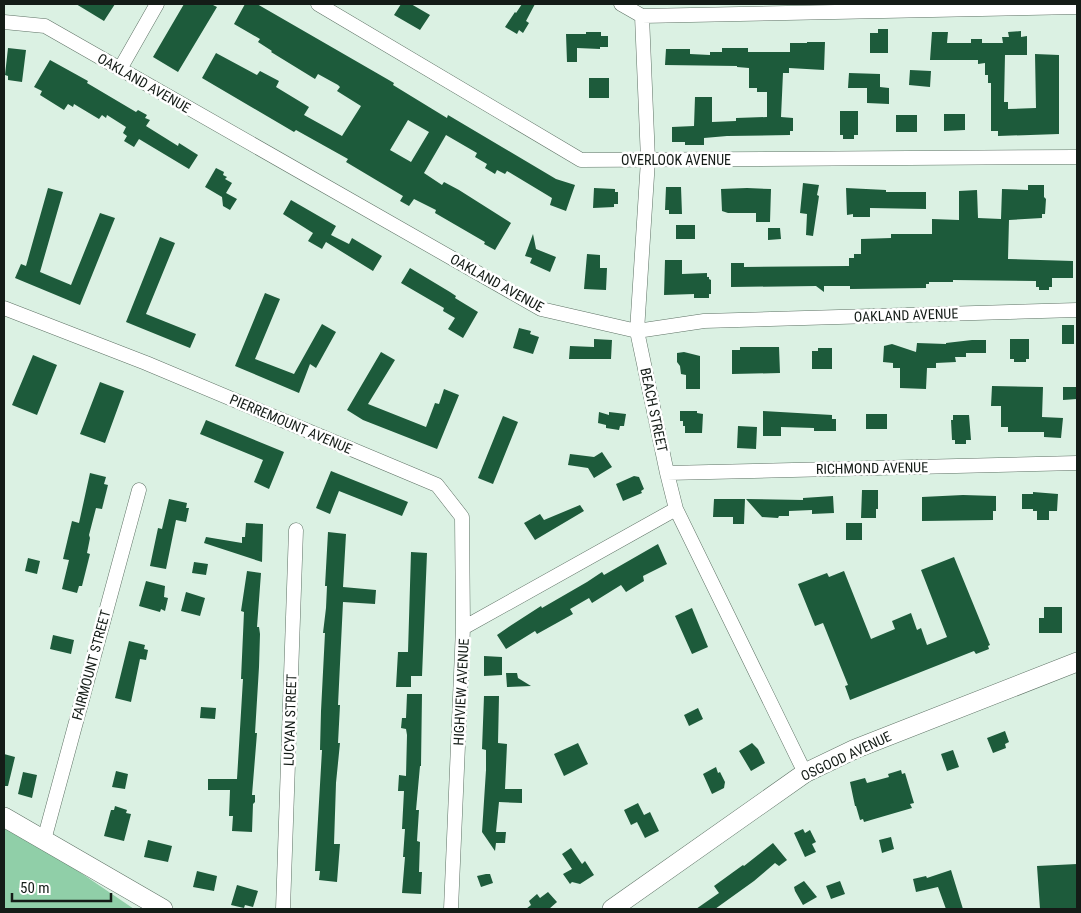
<svg xmlns="http://www.w3.org/2000/svg" width="1081" height="913" viewBox="0 0 1081 913" font-family="'Roboto Condensed',sans-serif">
	<rect width="100%" height="100%" fill="#dbf1e3"/>
	<path fill="#90cfa8" d="M4 826 53 854 134 909H4Z"/>
	<path fill="#1d5b3b" fill-rule="evenodd" d="M76 4H115L104 21Z
		M184 4H211L217 7 178 72 153 57Z
		M245 4H257L394 83 393 85 447 118 448 115 556 179 575 185 566 211 550 205 552 198 507 171 505 174 497 170 495 174 485 168 487 164 475 157 477 153 446 135 424 173 442 185 444 182 459 190 511 223 495 250 484 244 485 242 435 213 436 210 414 199 409 206 400 201 403 196 346 162 348 159 296 130 294 132 202 78 216 53 257 75 260 71 279 81 276 87 309 107 304 115 342 136 361 106 337 91 340 87 338 85 318 74 315 79 271 52 272 51 258 42 260 39 234 24ZM408 120 429 132 411 162 390 150Z
		M401 4H411L430 15 420 30 394 15Z
		M522 4H535L526 21 529 23 523 33 519 30 517 34 505 27 515 12 516 13Z
		M878 29H888V53H870V33H878Z
		M1021 31V37L1027 36V55H1005L1004 102H1008V109L1036 108 1035 54 1059 55V134L998 136V131H991V83H988V75H985V63L978 64V60H930L932 32H948L947 43H971V39H982V43H1003L1002 37H1009L1008 32Z
		M586 32H601V36H608V47H600V49L577 48V62H567L566 34H586Z
		M807 42H825L824 70 789 68V73H783L781 117 793 118V131H790V135L727 136 704 138V145H685V142H672V127L694 126 695 97H712V122L736 121V118L767 117V92H757V88H749V68L737 67V66L665 65 666 49H690V54L710 55V52H722V48H748V52H790V43H807Z
		M8 48 26 50 22 82 8 80V76L5 75Z
		M50 60 88 81 87 83 136 112 138 110 147 115 145 118 150 120 146 126 178 146 179 143 198 155 189 169 139 139 134 147 124 141 127 136 123 133 126 127 107 115 106 118 102 115 99 119 74 104 73 107 68 104 64 110 40 95 42 91 34 87Z
		M910 70 931 71 930 87 909 85Z
		M849 73 880 74V87L889 88V104L867 103V88H848Z
		M589 78H609V98H589Z
		M840 111H858V135H854V139H843V135H840Z
		M944 114H965V130L944 131Z
		M896 115H917V132H896Z
		M216 168 224 172 223 175 227 177 225 179 232 183 226 193 237 199 230 210 223 206 222 197 205 187Z
		M803 183 819 185 817 195 819 196 813 236 806 235 807 214 800 213Z
		M1028 185H1044V197L1046 199 1045 214H1042V218L1009 220 1008 259 1073 261V278H1052V287H1049V290H1039V287H1036V281L953 280V282H929V284H926V288L850 289V286H824V292L816 286 731 287V263H744V267L849 266V258H854V254H861V239L891 238V234H932V219L959 220V191L977 190 978 218 1001 219 1002 189 1028 190Z
		M666 187H681L682 214H669V210H665Z
		M48 188 63 192 40 272 71 285 100 213 115 218 80 305 15 278 21 264 26 266Z
		M594 188 615 189V192H618V204H614V207L593 208Z
		M747 188 771 189 770 222H756V213H728L722 211 721 189Z
		M846 188 886 190V192H926V209L870 208V217H853V214L847 215Z
		M291 200 336 226 331 235 349 244 352 238 382 256 373 271 326 242 322 249 308 241 313 233 283 214Z
		M676 225H695V239H676Z
		M768 228H780L781 239 768 240Z
		M533 234 536 249 556 257 550 272 530 263 532 258 525 256Z
		M160 237 175 243 146 314 196 334 190 348 126 322Z
		M587 254 600 255V268H607L606 290 584 289Z
		M665 260H682V274L707 273V277H709V279L711 280V294H709V298H694V294L664 295Z
		M410 268 450 292 456 296 455 298 478 312 463 338 448 329 455 318 443 311 444 308 401 283Z
		M265 293 280 299 255 359 294 374 322 324 336 332 316 368 310 364 299 393 235 366Z
		M1062 325H1074V344H1062Z
		M519 328 531 331 530 334 539 337 533 354 513 348Z
		M594 339 612 340 611 359H569L570 346 594 347Z
		M1010 339H1029V359H1026V362H1014V359H1010Z
		M972 340H986V353H966V357H955L956 362 936 363V368H927L926 389 900 388V368H893V363L883 362 884 346 892 344 916 352 917 343 946 344V343Z
		M740 347H779L780 373 732 374V350H740Z
		M818 348H832V369H812V351H818Z
		M381 352 395 360 368 404 426 427 435 403 439 404 444 389 459 395 437 449 363 420 347 410Z
		M684 352 700 356V389H686V375L681 374 680 366 677 362V353Z
		M33 355 57 365 37 415 12 405Z
		M100 382 124 391 105 443 80 434Z
		M992 386 1043 387 1042 417 1063 418 1061 438 1044 437V432H1008V427H1001V406H991Z
		M1063 387H1077V399L1063 400Z
		M680 411H697V413L703 414 702 433H685V426H683V421H680Z
		M763 411 832 415V419H836V431H814V428L781 427V436H763Z
		M599 412 609 415V412L626 414 624 426H620L619 430 606 428V425L598 423Z
		M866 414H887V429H866Z
		M953 415H969L971 440H966V444H955V440H952L951 420H953Z
		M503 416 518 422 493 484 478 478Z
		M206 420 284 452 269 489 254 482 263 460 200 434Z
		M738 426 757 427 756 449 737 448Z
		M602 452 612 467 594 478 588 468 568 465 570 454 594 457Z
		M331 471 408 502 402 516 339 491 330 514 316 508Z
		M90 473 106 477 104 484 108 485 102 509 96 508 89 535 90 538 87 553 90 554 82 586H79L77 593 62 589 69 560 63 559 72 521 79 523Z
		M634 476 639 477 644 489 641 491 642 493 623 501 616 484Z
		M862 490H878V509H876V518H861Z
		M1033 492 1058 494 1057 511H1049V520H1037V511H1033V509H1022V494H1033Z
		M963 495 996 496V511H993V520L922 521V497Z
		M833 496 834 513 812 514V510L789 511V516H779L778 518 762 517 746 499 803 500V498Z
		M169 499 187 503 186 508H189L186 522 176 520 166 569 150 566 158 528 162 529Z
		M714 499H745L744 524H733V517H713Z
		M580 505 584 511 535 540 524 523 540 514 544 520Z
		M246 523 263 524 262 562 204 543 206 537 242 543V537H245Z
		M846 523H862V540H846Z
		M328 532 346 534 343 587 376 590 375 604 343 602 338 705H340L338 743H340L336 783 334 844H340L337 882 319 880 320 871H315L322 750H320L321 711 325 633H323L326 608 327 586H325Z
		M658 544 667 564 643 576 644 581 626 592 621 585 592 603 589 598 570 609 573 614 537 634 535 631 506 649 497 635 510 626 541 606 542 608 587 582 602 572 604 575Z
		M411 552 427 553 422 676H411V687H396L398 652H408Z
		M954 557 990 645 988 646 989 649 976 654 974 651 850 700 845 686 848 685 823 623 815 626 798 584 827 573 829 577 844 571 871 639 895 629 892 621 911 613 917 630 921 628 927 645 947 637 921 570Z
		M28 558 40 561 37 574 25 571Z
		M194 562 208 564 206 575 192 573Z
		M247 571 261 573 257 627H259L260 634 259 667 255 733H257L252 795H255V802L253 804 252 832 232 831 233 816H229L230 790H208V779H237L243 679H241L244 612 241 611Z
		M146 581 165 586 164 597 168 598 165 611 161 609 160 612 139 606Z
		M186 592 205 598 200 616 181 611Z
		M1044 607H1062V633H1039V618H1044Z
		M692 608 708 647 692 654 675 616Z
		M53 635 74 640 71 654 50 649Z
		M129 641 145 645 144 649 148 650 146 660 140 659 131 702 115 698Z
		M484 656 502 657V675L484 676Z
		M506 673H517L518 678 531 686 507 687Z
		M407 694H422L421 766H420L416 810H419L417 841 420 842 419 872H422L421 894 402 893 405 857H403L405 829H402L404 791H398L399 775 406 776 407 735 406 729 401 728 402 718H406Z
		M484 696H499L498 743 507 744 505 789H522V803L499 802 496 832H506L505 843H496L495 851 482 832 486 770V750L482 749Z
		M201 707 216 708 215 719 200 718Z
		M698 708 703 719 689 726 684 715Z
		M1005 731 1009 742 1005 744 1006 748 993 753 987 738Z
		M578 743 588 764 564 776 554 754Z
		M752 743 758 749 765 763 751 771 739 751Z
		M953 750 959 767 947 771 941 754Z
		M4 754 15 757 8 786H4Z
		M716 767 718 773 720 772 725 782 724 788 712 794 703 774Z
		M901 770 902 774 905 773 914 803 910 804 912 808 864 822 863 819 860 820 856 806H855L850 782 865 778 867 783 889 777 888 774Z
		M116 771 128 774 125 789 112 787Z
		M23 772 37 775 32 798 18 794Z
		M638 803 644 815 650 812 659 831 645 838 637 822 631 825 624 810Z
		M115 806 127 810 126 813 131 814 124 841 104 836 111 810H114Z
		M803 829 805 833 810 830 816 842 812 844 816 852 805 857 794 833Z
		M891 837 894 849 882 853 879 840Z
		M148 840 172 846 168 862 144 857Z
		M773 843 787 860 779 866 775 863 754 881 715 909H696L719 893 714 886 743 865 744 866Z
		M571 848 582 864 585 861 594 875 580 884 572 882 570 884 563 874 572 869 562 854Z
		M1077 864V909H1040L1037 866Z
		M951 870 963 909H946L938 887 916 892 913 879 926 876 927 878Z
		M197 871 217 876 214 891 193 887Z
		M486 874H490L493 883 481 887 477 876Z
		M804 881 817 897 803 905 795 891 794 887Z
		M840 881 845 894 831 899 826 886Z
		M237 885 258 891 253 907 245 905 244 908 231 905Z
		M548 892 557 902 549 909H526L531 905 529 901 537 894 540 898Z"/>
	<g fill="none" stroke-linecap="round" stroke-linejoin="round">
		<defs>
			<path id="street" d="M318 4 581 160 1077 157
				M621 4 642 16 1077 7
				M642 16 648 160 637 331 667 473 676 509 805 773
				M4 22 45 26 541 309 637 331 704 321 1077 310
				M120 69 157 4
				M4 308 146 363 437 485 462 517 463 628 451 909
				M667 473 1077 463
				M463 628 676 509
				M44 840 139 490
				M283 909 296 530"/>
			<path id="secondary" d="M4 817 163 909
				M612 909 805 773 855 749 1077 662"/>
		</defs>
		<use href="#street" stroke="#5e7265" stroke-width="15"/>
		<use href="#secondary" stroke="#5e7265" stroke-width="20"/>
		<use href="#street" stroke="#fff" stroke-width="14"/>
		<use href="#secondary" stroke="#fff" stroke-width="19"/>
	</g>
	<g text-anchor="middle" dominant-baseline="central" stroke-width="5" stroke-linejoin="round" paint-order="stroke">
		<g font-size="14" fill="#141c17" stroke="#fff">
			<text transform="translate(144 83) rotate(30)">OAKLAND AVENUE</text>
			<text x="676" y="160">OVERLOOK AVENUE</text>
			<text transform="translate(497 283) rotate(29)">OAKLAND AVENUE</text>
			<text transform="translate(906 315) rotate(-2)">OAKLAND AVENUE</text>
			<text transform="translate(654 410) rotate(78)">BEACH STREET</text>
			<text transform="translate(291 424) rotate(23)">PIERREMOUNT AVENUE</text>
			<text transform="translate(872 468) rotate(-1)">RICHMOND AVENUE</text>
			<text transform="translate(91 665) rotate(-75)">FAIRMOUNT STREET</text>
			<text transform="translate(461 692) rotate(-87)">HIGHVIEW AVENUE</text>
			<text transform="translate(290 720) rotate(-88)">LUCYAN STREET</text>
			<text transform="translate(846 756) rotate(-25)">OSGOOD AVENUE</text>
		</g>
	</g>
	<rect width="1081" height="913" fill="none" stroke="#141c17" stroke-width="10"/>
	<path d="M12 893v8h99v-8" fill="none" stroke="#141c17" stroke-width="2.5"/>
	<text x="20" y="893" font-size="15" fill="#141c17" stroke="#ffffff" stroke-width="4" paint-order="stroke">50 m</text>
</svg>
